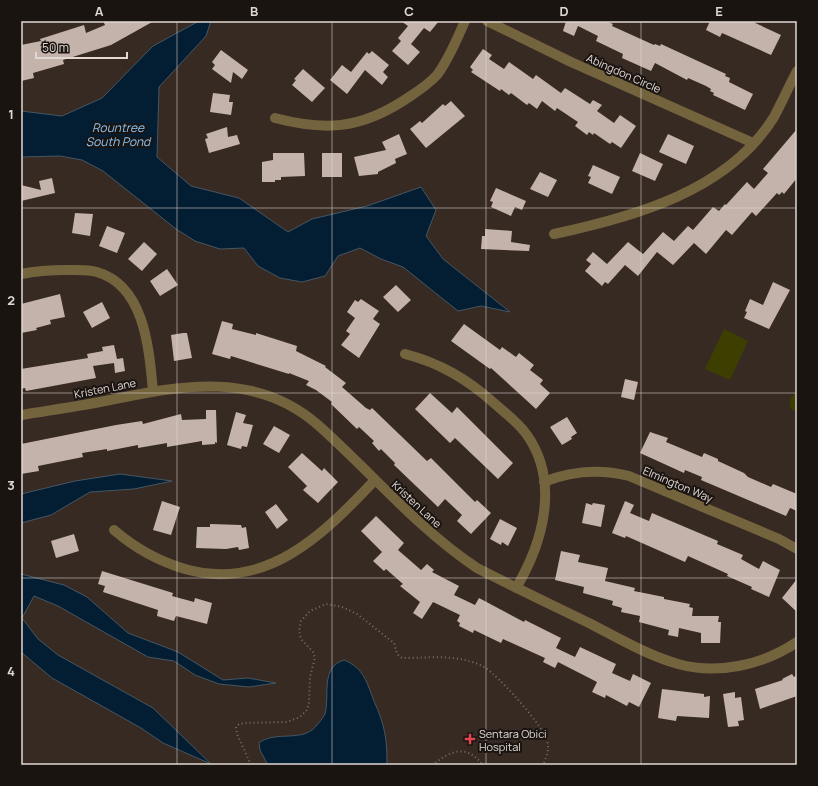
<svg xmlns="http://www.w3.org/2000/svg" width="818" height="786" viewBox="0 0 818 786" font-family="Manrope,sans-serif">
	<rect width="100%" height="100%" fill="#372a23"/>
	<path fill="#3c3f00" d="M724 329 748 341 730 380 705 369Z
		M797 392V411L791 409C788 402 791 396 797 392Z"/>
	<path fill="#031e32" stroke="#465662" d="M199 21H211L206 36 159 87 157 157 191 186 239 198 288 232 312 219 367 206 421 187 436 210 426 236 443 259 510 312 481 306 458 311 403 267 381 259 360 248 338 256 325 276 302 282 280 278 258 266 244 248 220 249 195 241 176 229 103 171 82 160 60 156 21 157V111L62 116 102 98 153 46Z
		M120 474 172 481 134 489 90 492 51 515 21 523V494L75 481Z
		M21 574 64 585 87 597 128 633 178 652 223 680 248 678 276 683 249 687 219 684 195 675 174 661 148 657 58 606 34 596 22 618 38 639 58 655 153 708 211 764 163 743 141 728 52 678 21 652Z
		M344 660C364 668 367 683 374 701 385 726 387 738 387 765H268L260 750 259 743C275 730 303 743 316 726 319 723 323 718 325 714 330 696 320 667 344 660Z"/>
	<path fill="#c4b3aa" d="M103 21H154L111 45 63 60 64 64 33 73 34 78 21 81V45L41 41 40 39 84 25 86 33 105 25Z
		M401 21H439L430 32 424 28 411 44 420 52 408 65 392 51 401 41 398 38 408 26Z
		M566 21H606L613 24 612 26 654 45 655 44 660 46 661 44 726 74 725 76 730 78 729 82 753 94 745 110 713 95 714 93 710 91 711 89 706 86 688 78 687 80 655 63 651 71 622 58 623 54 596 41 598 36 578 26 574 36 563 31Z
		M710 21H751L781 35 771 55 722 33 720 37 706 30Z
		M483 49 492 55 489 59 504 69 509 62 533 79 536 75 561 93 565 88 590 104 593 100 602 105 597 111 614 123 620 115 636 126 621 148 612 142 610 144 594 133 593 135 589 132 587 135 575 126 578 122 557 108 555 111 542 101 537 109 529 103 527 105 511 93 509 95 501 89 500 91 471 72 473 70 470 67Z
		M221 50 248 70 242 79 233 72 231 83 212 69 215 65 212 62Z
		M372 51 389 65 383 72 388 77 382 85 365 70 347 94 330 80 342 65 351 72 367 52 369 54Z
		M303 69 325 88 312 102 292 85 296 80 294 79Z
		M213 93 230 95 229 102H233L231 115 210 112Z
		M451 101 465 116 426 148 410 129 420 121 422 123 443 104 445 106Z
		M227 127 228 137 237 135 240 144 209 153 205 139 208 138 206 134Z
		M797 129V178L784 194 782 192 779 195 777 193 756 216 752 212 732 235 726 230 706 254 694 243 673 265 657 252 638 276 625 265 608 284 605 282 602 286 585 271 591 264 586 260 593 252 607 264 628 242 643 254 663 232 674 241 688 226 693 230 713 207 719 211 725 204 726 205 747 182 754 189 768 173 763 169Z
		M399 134 407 154 395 159 396 163 378 172V174L359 176 354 157 386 150 382 142Z
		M668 134 694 146 686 164 659 152Z
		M273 153H304L305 176 281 177V180H275V182H262V162L273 160Z
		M322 153H342V177H322Z
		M640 153 663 164 655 181 632 171Z
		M593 165 620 177 612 194 588 183 591 177 588 176Z
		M540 172 557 180 548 197 530 189Z
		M52 178 55 193 21 201V185L41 190 39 181Z
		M496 188 526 201 522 210 515 207 511 216 491 207 493 202 490 201Z
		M75 213 93 214 90 236 72 233Z
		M107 226 125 233 117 253 99 246Z
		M485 229 512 231 511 242 530 245 529 251 481 249 482 236H485Z
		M144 242 157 254 142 271 128 259Z
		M167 269 178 285 160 296 150 281Z
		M773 282 790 290 769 329 744 318 747 312 745 311 750 299 763 305Z
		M396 285 411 300 398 312 383 297Z
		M60 294 65 317 50 320 51 324 36 328 37 330 21 333V304Z
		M361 299 379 311 373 319 380 324 359 358 341 345 350 334 346 331 355 318 347 312 355 300 358 302Z
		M102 302 110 318 92 328 83 312Z
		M222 321 233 324 232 329 256 335V333L297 346 296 351 326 366 325 367 346 383 342 387 366 408 370 410 372 408 427 461 431 458 475 502 477 500 491 513 471 534 457 521 462 515 445 499 438 507 394 465 395 463 381 449 379 451 372 443 374 441 359 427 357 429 331 404 332 402 316 390 306 385 309 381 289 373V374L231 356 230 359 212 354Z
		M464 324 500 350 502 347 516 357 519 353 534 365 530 370 543 380 540 384 550 393 536 409 491 368 490 369 451 341Z
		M183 333H187L192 358 174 361 171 335Z
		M114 345 117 359 123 358 125 371 115 373 114 363 93 366 96 378 26 391 25 388 21 389V369L88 358 87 354 103 351 102 347Z
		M625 379 638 382 634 400 621 397Z
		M430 393 452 413 457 407 513 463 498 479 455 438 450 443 415 409Z
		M206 410H216L217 443 215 442V444L202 445V441L167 447V443L138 448V445L107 451V449L82 453 83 457 38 466 39 471 21 474V444L116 425 142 421 143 424 181 414 182 420 206 419Z
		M236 412 246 415 243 423 253 425 247 447 242 446 241 449 227 445Z
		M567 417 577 433 571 437 572 439 562 445 550 427Z
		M274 426 290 435 279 453 263 444Z
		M650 432 668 438 666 442 702 457 704 453 718 459V461L744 473 748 477 771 487 773 484 797 494V511L790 508 786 516 701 480 702 477 685 470 684 473 640 453Z
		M302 453 322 471 324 468 338 482 318 503 303 490 307 486 288 467Z
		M162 501 180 507 171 535 153 530Z
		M625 501 634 505 630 513 649 521 652 513 718 541 717 544 743 555 741 559 759 569 763 561 780 570 769 597 751 589 752 587 727 576 728 574 688 556 685 562 626 536 625 538 612 533Z
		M586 503 592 505 593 503 605 505 601 527 582 523Z
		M276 504 288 520 277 529 265 512Z
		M376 516 404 543 398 550 421 570 427 564 434 570 432 572 459 586 454 595 475 605 479 598 524 622 525 620 561 638 556 648 575 657 580 647 616 664 612 673 630 681 633 674 651 683 639 707 629 702 627 706 606 695 605 698 592 692 597 682 558 662 555 668 543 662 545 658 503 639 501 643 474 630 473 633 459 626 460 623 457 621 460 615 433 602 422 619 413 613 420 602 400 586 403 584 386 569 384 571 373 561 382 552 361 531Z
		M500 519 517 528 508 546 502 542 501 545 490 539Z
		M210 524 241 525 242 528 246 527 249 548 239 550 238 547 226 549 196 548 197 527H210Z
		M74 534 79 551 56 558 51 541Z
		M561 551 580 555 578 562 608 568 605 581 635 588 634 591 664 597V599L690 604 689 607 693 608 692 616H719L718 622H721L720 643H701V633L679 628 678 637 668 635 669 630 639 622 640 616 621 612 622 608 612 605 613 601 583 593 584 587 555 580Z
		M102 571 173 593 172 596 194 602 195 598 212 603 207 624 176 616 174 621 157 616 158 610 103 592 105 586 98 584Z
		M797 579V612L782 598Z
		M792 674 794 677 797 675V696L760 709 755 689 783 680 782 679Z
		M662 689 704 694V697L710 696 709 718 677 716 676 721 658 718Z
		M735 692V698L741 697 744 720 738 721 739 726 728 727 723 694Z"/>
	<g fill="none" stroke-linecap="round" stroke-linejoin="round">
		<path stroke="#7b706a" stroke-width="2" stroke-dasharray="1 3" stroke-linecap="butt" d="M251 765 237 734 236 727 239 724 245 723 287 722 300 717 307 710 309 702 310 677 315 658 313 652 301 639 299 631 301 621 310 611 326 604 342 607 357 614 394 643 397 654 402 658C423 658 448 655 469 661 478 663 487 668 493 674 506 685 544 727 547 741 550 749 546 758 543 765
			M432 765C452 750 466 744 483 765"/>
		<path stroke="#74643e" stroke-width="10" d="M487 21 571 62 753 143
			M275 118C325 131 359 129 403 101 415 93 427 86 437 75 449 59 457 39 465 21
			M554 234C634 217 728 191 774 117 782 102 789 86 797 71
			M21 274C36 271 51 270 66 270 76 270 87 269 97 272 145 286 149 349 153 391
			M405 354C440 363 467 379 494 403 506 414 518 422 527 435 560 482 543 543 516 588
			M21 415C51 410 81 406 110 400 182 385 257 371 318 425 371 472 417 528 477 568 514 587 552 605 589 623 618 638 647 655 678 664 718 675 763 665 797 642
			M544 482C573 470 600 469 629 476L779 539 797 549
			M114 530C136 549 158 561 185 569 266 592 323 535 374 481"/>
	</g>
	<path fill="none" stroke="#e1d8d3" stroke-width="1" stroke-opacity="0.55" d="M177 21V765M332 21V765M486 21V765M641 21V765M21 208H797M21 393H797M21 578H797"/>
	<path fill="#e0444e" stroke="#1a1411" stroke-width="1.5" d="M468 733h4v4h4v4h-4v4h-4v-4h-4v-4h4z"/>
	<g text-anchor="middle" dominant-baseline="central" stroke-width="4" stroke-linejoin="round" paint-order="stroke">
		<g font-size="11" fill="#e1d8d3" stroke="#1a1411">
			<text transform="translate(624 73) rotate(24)">Abingdon Circle</text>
			<text transform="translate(105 388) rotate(-11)">Kristen Lane</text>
			<text transform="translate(678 484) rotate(23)">Elmington Way</text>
			<text transform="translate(417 504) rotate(43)">Kristen Lane</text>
		</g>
		<g font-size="11" fill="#e1d8d3" stroke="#1a1411" text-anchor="start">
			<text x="479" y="733">Sentara Obici<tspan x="479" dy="13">Hospital</tspan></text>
		</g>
		<g font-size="12" font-style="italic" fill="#89c6f9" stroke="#1a1411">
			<text x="118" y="127">Rountree<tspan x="118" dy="14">South Pond</tspan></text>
		</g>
	</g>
	<rect width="818" height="786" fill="none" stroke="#1a1411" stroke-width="44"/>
	<path d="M36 52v6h91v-6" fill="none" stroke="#e1d8d3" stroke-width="2"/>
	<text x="42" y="52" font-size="12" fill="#e1d8d3" stroke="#1a1411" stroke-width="3" paint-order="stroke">50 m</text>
	<rect x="22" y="22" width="774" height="742" fill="none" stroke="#e1d8d3" stroke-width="1.5"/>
	<g font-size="13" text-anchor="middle" font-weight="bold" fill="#e1d8d3">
		<text x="99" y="16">A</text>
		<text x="254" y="16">B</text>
		<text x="409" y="16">C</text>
		<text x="564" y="16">D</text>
		<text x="719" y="16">E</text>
		<text x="11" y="119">1</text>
		<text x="11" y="305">2</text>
		<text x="11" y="490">3</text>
		<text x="11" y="676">4</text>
	</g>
</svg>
